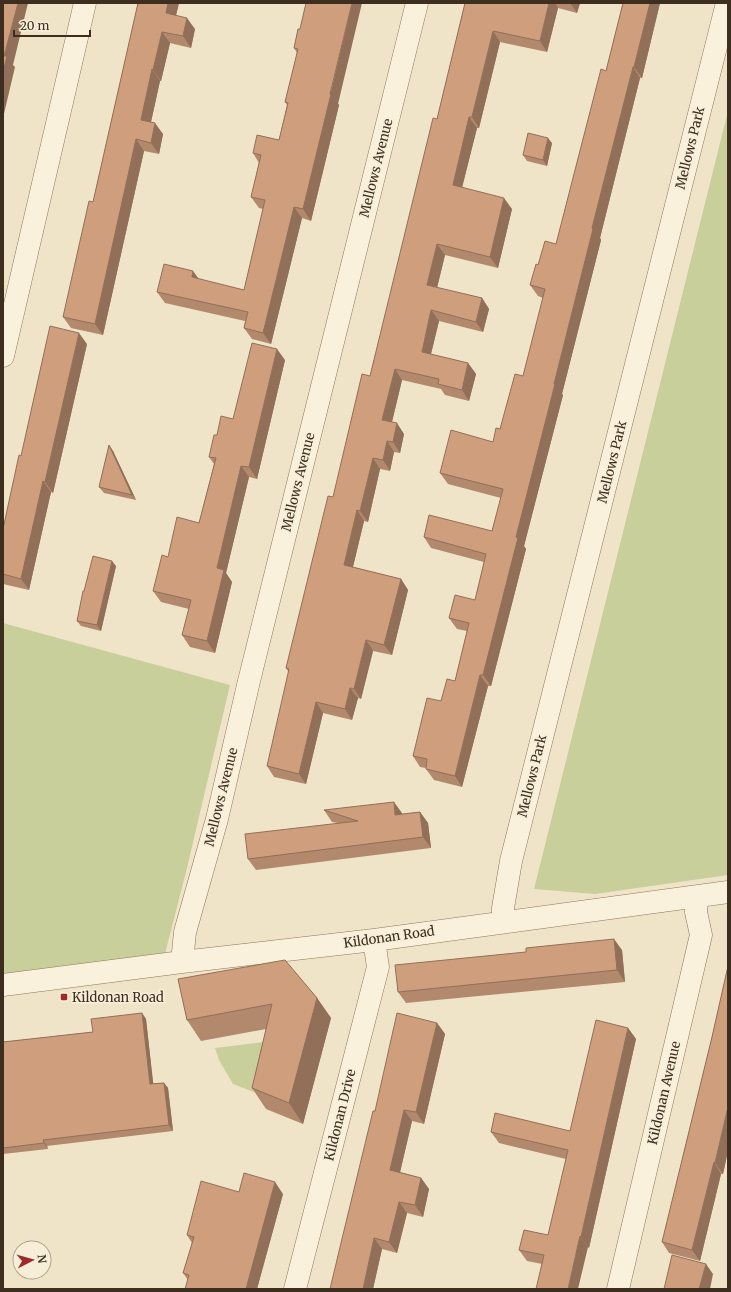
<svg xmlns="http://www.w3.org/2000/svg" width="731" height="1292" viewBox="0 0 731 1292" font-family="Merriweather,serif">
	<rect width="100%" height="100%" fill="#f0e4c8"/>
	<path fill="#c9cf9b" d="M728 111V875L595 894 534 889Z
		M3 623 230 685 187 868 165 954 3 974Z
		M263 1042 269 1051 256 1093 233 1084 219 1060 215 1048Z"/>
	<g fill="none" stroke-linecap="round" stroke-linejoin="round">
		<defs>
			<path id="street" d="M3 356 85 3
				M503 922V908L511 861 727 3
				M182 962 185 932 217 819 249 681 417 3
				M3 985 182 962 374 940 728 892
				M295 1289 378 967 374 940
				M618 1289 701 935 696 912 697 896"/>
		</defs>
		<use href="#street" stroke="#8d765c" stroke-width="23"/>
		<use href="#street" stroke="#faf1dc" stroke-width="22"/>
	</g>
	<path fill="#b2896c" d="M138 3H179L176 15 195 29 191 48 170 43 161 81H160L151 122 163 134 159 154 144 151 103 335 71 328 63 317 93 202Z
		M465 3H580L577 13 558 8 547 52 500 42 479 128H477L462 187 512 209 498 268 445 255 437 288 482 298 489 309 483 332 439 321 431 354 468 363 476 374 469 401 445 395 441 389 402 380 392 422 404 434 400 453 394 452 390 471 380 469 368 522 364 521 353 567 401 579 408 590 392 655 373 651 361 699 358 698 352 720 323 713 306 784 274 777 267 766 289 673 286 668 333 497 370 376 437 119Z
		M623 3H660L642 78H640L600 238 601 240 562 394 563 395 524 546 526 549 520 572 491 686H488L462 787 434 780 426 769V768L420 767 413 756 441 701 455 681 467 631 457 629 449 618 475 600 484 562 431 548 424 537 492 531 501 498 448 484 440 473 493 442 500 429 523 376 543 298 538 296 530 285 538 265 556 244 606 71Z
		M298 29 339 105 311 221 302 218 271 344 252 339 244 328 245 321 165 303 157 292 198 279 244 290 263 209 259 208 251 197 259 163 253 153 279 140 287 105 285 102 297 53 294 48Z
		M552 143 547 166 527 161 523 155Z
		M87 344 53 493 51 492 29 590 3 584V529L21 456Z
		M285 360 257 479 249 477 226 573 232 582 215 653 190 647 182 635 189 609 161 602 153 591 168 557 199 523 214 464 209 457 217 435 233 419Z
		M109 445 113 451 136 500 104 493 99 487Z
		M116 566 101 631 81 626 77 621 84 591Z
		M324 810 402 813V814L420 812 428 823 431 848 256 870 248 859 338 823 332 822Z
		M622 950 625 982 406 1003 398 992Z
		M728 966V1151L723 1174H721L700 1261 669 1253 662 1242 712 1037Z
		M178 979 317 998 331 1018 303 1124 266 1109 252 1088 266 1029 201 1041 187 1020Z
		M142 1013 146 1019 153 1084 164 1083 168 1088 173 1131 47 1146 48 1149 3 1154V1042L93 1032Z
		M437 1023 445 1034 424 1124 412 1121 400 1172 421 1178 429 1189 423 1217 407 1213 397 1253 382 1249 373 1289 375 1111Z
		M628 1028 636 1039 589 1248 588 1247 542 1264 527 1261 519 1250 548 1235 566 1159 499 1143 491 1132 570 1131Z
		M239 1192 283 1194 257 1289H185L188 1280 183 1273 192 1243 187 1235Z"/>
	<path fill="#916f58" d="M18 3H28L13 65 15 67 3 118V72L4 56Z
		M168 3H179L174 24 166 13Z
		M352 3H362L338 104 339 105 311 221 303 209Z
		M549 3H555L558 8 547 52 540 41Z
		M570 3H580L577 13Z
		M650 3H660L642 78 634 67Z
		M187 18 195 29 191 48 183 36Z
		M493 31 500 42 479 128 472 117Z
		M162 32 170 43 161 81 153 70Z
		M633 67 640 78 600 238 601 240 562 394 563 395 524 546 526 549 491 686 483 675 516 537 592 228Z
		M152 69 160 81 149 131 141 120Z
		M469 117 477 128 460 196 453 185Z
		M155 123 163 134 159 154 151 143Z
		M548 138 552 143 547 166 543 160Z
		M136 139 144 151 103 335 95 324Z
		M504 198 512 209 498 268 490 257Z
		M294 207 302 218 271 344 263 333Z
		M437 244 445 255 435 296 427 285Z
		M193 271 201 282 192 277Z
		M482 298 489 309 483 332 476 322Z
		M431 310 439 321 429 362 422 352Z
		M79 333 87 344 53 493 45 482Z
		M277 349 285 360 257 479 249 467Z
		M468 363 476 374 469 401 462 390Z
		M395 369 402 380 390 430 382 420Z
		M397 423 404 434 400 453 393 442Z
		M387 441 394 452 390 471 383 460Z
		M109 445 113 451 136 500 132 495Z
		M373 458 380 469 368 522 360 511Z
		M241 466 249 477 226 573 232 582 215 653 207 641 217 568Z
		M43 481 51 492 29 590 21 579Z
		M357 510 364 521 351 575 344 565Z
		M112 561 116 566 101 631 97 625Z
		M401 579 408 590 392 655 384 645Z
		M366 640 373 651 361 699 354 689Z
		M480 675 488 686 462 787 455 776Z
		M350 688 358 698 352 720 345 709Z
		M316 702 323 713 306 784 299 774Z
		M394 802 402 813 403 826 395 815Z
		M420 812 428 823 431 848 423 837Z
		M614 939 622 950 625 982 617 970Z
		M317 998 331 1018 303 1124 289 1103Z
		M142 1013 146 1019 154 1090 150 1084Z
		M437 1023 445 1034 424 1124 416 1112Z
		M628 1028 636 1039 589 1248 581 1237Z
		M164 1083 168 1088 173 1131 169 1125Z
		M728 1107V1151L723 1174 715 1163Z
		M404 1110 412 1121 398 1181 390 1170Z
		M43 1140 47 1146 48 1149 44 1143Z
		M714 1162 721 1174 700 1261 692 1250Z
		M421 1178 429 1189 423 1217 415 1205Z
		M275 1182 283 1194 257 1289H246Z
		M399 1202 407 1213 397 1253 389 1242Z
		M580 1236 588 1247 578 1289H568Z
		M374 1238 382 1249 373 1289H363Z
		M706 1264 713 1274 710 1289H699Z"/>
	<path fill="#cf9f7d" stroke="#916f58" d="M3 3H18L4 56H7L3 72Z
		M138 3H168L166 13 187 18 183 36 162 32 153 70 152 69 141 120 155 123 151 143 136 139 95 324 63 317 89 201 93 202Z
		M306 3H352L330 94H331L303 209 294 207 263 333 244 328 248 312 157 292 164 264 193 271 192 277 244 290 265 200 251 197 261 155 253 153 257 135 279 140 288 103 285 102 298 49 294 48 298 29H300Z
		M465 3H549L540 41 493 31 472 117H469L453 185 504 198 490 257 437 244 427 285 482 298 476 322 431 310 422 352 468 363 462 390 438 384 439 379 395 369 382 420 397 423 393 442 387 441 383 460 373 458 360 511 357 510 344 565 401 579 384 645 366 640 354 689 350 688 345 709 316 702 299 774 267 766 289 669 286 668 328 496 333 497 362 374 370 376 433 118 437 119Z
		M623 3H650L634 67H633L592 228 593 229 554 384H555L516 537 518 538 512 561 483 675H480L455 776 426 769 427 759 413 756 427 698 441 701 447 679 455 681 469 623 449 618 455 595 475 600 486 554 424 537 429 515 492 531 503 489 440 473 451 430 493 442 496 428 500 429 515 374 523 376 545 289 530 285 536 264 538 265 545 241 556 244 601 69 606 71Z
		M528 133 548 138 543 160 523 155Z
		M50 326 79 333 45 482 43 481 21 579 3 574V529L19 455 21 456Z
		M252 343 277 349 249 467 241 466 217 568 224 570 207 641 182 635 191 600 153 591 162 555 168 557 177 517 199 523 216 458 209 457 214 435H217L221 416 233 419Z
		M109 445 132 495 99 487Z
		M93 556 112 561 97 625 77 621 83 591H84Z
		M394 802 395 815 420 812 423 837 248 859 245 834 358 821 324 810Z
		M614 939 617 970 398 992 395 965 526 952V948Z
		M285 960 317 998 289 1103 252 1088 272 1004 187 1020 178 979Z
		M728 966V1107L715 1163 714 1162 692 1250 662 1242 712 1037Z
		M142 1013 150 1084 164 1083 169 1125 43 1140 44 1143 3 1148V1042L93 1032 91 1019Z
		M397 1013 437 1023 416 1112 404 1110 390 1170 421 1178 415 1205 399 1202 389 1242 374 1238 363 1289H330L341 1243 373 1111H375Z
		M596 1020 628 1028 581 1237 580 1236 568 1289H536L544 1255 519 1250 524 1230 548 1235 568 1150 491 1132 495 1113 570 1131Z
		M244 1173 275 1182 246 1289H185L189 1275 183 1273 194 1237 187 1235 201 1181 239 1192Z
		M672 1255 706 1264 699 1289H664Z"/>
	<rect fill="#9e2a2b" stroke="#f7eed8" stroke-width="1.5" x="60" y="993" width="8" height="8" rx="2"/>
	<g text-anchor="middle" dominant-baseline="central" stroke-width="3.5" stroke-linejoin="round" paint-order="stroke">
		<g font-size="13" fill="#3d2e20" stroke="#f7eed8">
			<text transform="translate(690 148) rotate(-76)">Mellows Park</text>
			<text transform="translate(376 168) rotate(-76)">Mellows Avenue</text>
			<text transform="translate(612 462) rotate(-76)">Mellows Park</text>
			<text transform="translate(298 482) rotate(-76)">Mellows Avenue</text>
			<text transform="translate(532 776) rotate(-76)">Mellows Park</text>
			<text transform="translate(221 797) rotate(-76)">Mellows Avenue</text>
			<text transform="translate(389 937) rotate(-8)">Kildonan Road</text>
			<text transform="translate(664 1093) rotate(-77)">Kildonan Avenue</text>
			<text transform="translate(340 1115) rotate(-76)">Kildonan Drive</text>
		</g>
		<g font-size="13" fill="#3d2e20" stroke="#f7eed8" text-anchor="start">
			<text x="72" y="997">Kildonan Road</text>
		</g>
	</g>
	<rect width="731" height="1292" fill="none" stroke="#3d2e20" stroke-width="8"/>
	<g transform="translate(32 1260) rotate(84)"><circle r="19" fill="#f7eed8" stroke="#ada18e"/>
	<path d="M0-3L7 15L0 10L-7 15Z" fill="#9e2a2b"/>
	<text y="-6" font-size="11" font-weight="bold" text-anchor="middle" fill="#3d2e20">N</text>
	</g>
	<path d="M14 30v6h76v-6" fill="none" stroke="#3d2e20" stroke-width="2"/>
	<text x="20" y="30" font-size="12" fill="#3d2e20" stroke="#f7eed8" stroke-width="3" paint-order="stroke">20 m</text>
</svg>
